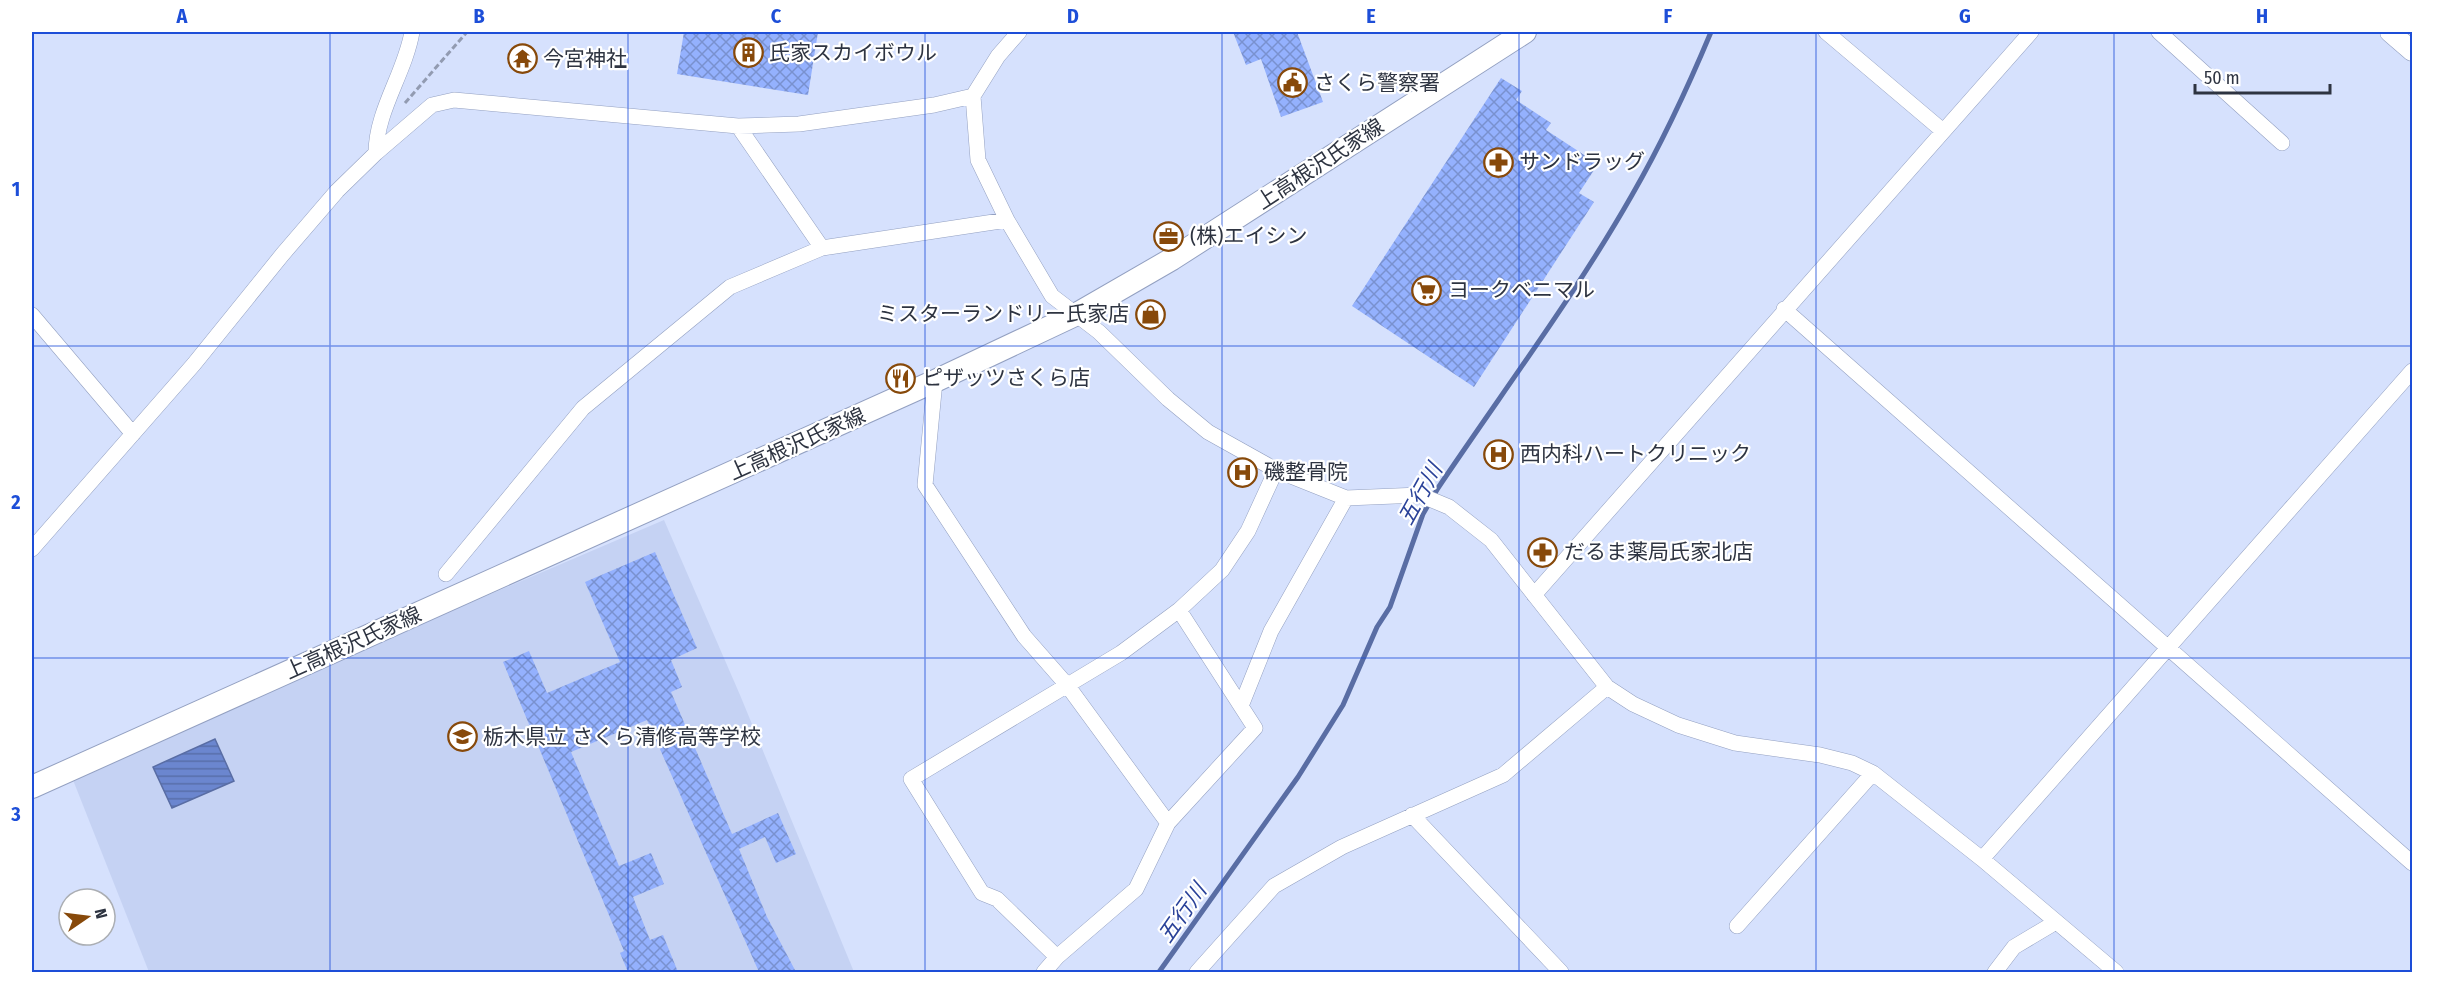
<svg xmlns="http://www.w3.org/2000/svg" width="2444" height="1004" viewBox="0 0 2444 1004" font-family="'Fira Sans Condensed','Noto Sans JP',sans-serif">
	<defs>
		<pattern id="water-rules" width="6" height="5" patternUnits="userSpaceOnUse" patternTransform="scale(1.5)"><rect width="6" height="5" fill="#6b86cf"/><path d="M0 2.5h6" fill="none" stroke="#586eaa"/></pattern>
		<pattern id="building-cross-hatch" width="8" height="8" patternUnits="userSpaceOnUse" patternTransform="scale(1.5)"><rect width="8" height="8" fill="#94b1fe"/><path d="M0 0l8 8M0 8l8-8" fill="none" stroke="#7991cf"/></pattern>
	</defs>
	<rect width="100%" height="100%" fill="#d6e1fd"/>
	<path fill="#c5d2f3" d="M664 520 740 695 854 972H149L73 780 367 647Z"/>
	<path fill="url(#water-rules)" stroke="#596da4" stroke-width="1.5" d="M215 739 234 781 172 808 153 767Z"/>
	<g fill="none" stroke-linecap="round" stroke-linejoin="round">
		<path stroke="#596da4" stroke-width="5" d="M1159 972 1298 777 1343 705 1377 627 1390 607 1423 514 1438 488C1503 391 1574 297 1632 195 1662 143 1688 87 1711 32"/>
	</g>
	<path fill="url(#building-cross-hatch)" d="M684 32H818L808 95 677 74Z
		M1233 32H1297L1323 102 1281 117 1261 59 1246 65Z
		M1501 78 1522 91 1516 100 1551 123 1546 130 1598 164 1579 193 1594 202 1474 387 1352 306Z
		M655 552 697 648 671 660 682 687 671 692 732 834 778 813 796 854 776 863 765 837 739 849 767 917 796 972H759L647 720 571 752 619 866 651 853 664 884 633 897 650 940 663 935 678 972H628L620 953 624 951 503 662 529 651 547 693 620 662 585 582Z"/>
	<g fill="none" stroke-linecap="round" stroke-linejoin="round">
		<defs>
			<path id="minor" d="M1019 32 998 56 973 96 978 160 1007 220 1052 296 1099 332 1168 399 1208 432 1276 470 1346 498 1420 495 1449 507 1491 540 1607 687 1633 704 1678 725 1735 743 1820 755 1852 763 1873 773 1982 859 2116 972
				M1826 32 1943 131
				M2159 32 2282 143
				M738 126 822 248
				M376 153C376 111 405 73 412 32
				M1784 309 2412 863
				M32 315 133 434
				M935 381 925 485 1024 636 1067 685 1168 823 1136 889 1057 957
				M32 549 194 364 282 255 337 191 376 153 432 105 454 100 738 126 799 124 934 105 973 96
				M446 574 583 408 730 287 822 248 1007 220
				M1534 595 2031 32
				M1241 706 1271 631 1346 498
				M1412 815 1561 972
				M1168 823 1255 728 1179 610
				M1982 859 2412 371
				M1737 926 1873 773
				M1044 972 1057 957 997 899 982 893 911 779 1121 653 1179 610 1222 570 1248 531 1276 470
				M1197 972 1274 886 1342 847 1503 775 1607 687
				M1995 972 2014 947 2056 922"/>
			<path id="tertiary" d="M2390 32 2412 51"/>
			<path id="secondary" d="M32 787 935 381 1075 315 1172 259 1525 32"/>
		</defs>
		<use href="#minor" stroke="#93a0c1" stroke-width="16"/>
		<use href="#tertiary" stroke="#93a0c1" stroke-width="21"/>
		<use href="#secondary" stroke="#93a0c1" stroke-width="24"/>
		<path stroke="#929bb1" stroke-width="3" stroke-dasharray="6 3" stroke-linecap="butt" d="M405 103 467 32"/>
		<use href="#minor" stroke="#fff" stroke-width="15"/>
		<use href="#tertiary" stroke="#fff" stroke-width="20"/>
		<use href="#secondary" stroke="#fff" stroke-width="22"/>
	</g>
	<path fill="none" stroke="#1d4ed8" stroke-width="1.5" stroke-opacity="0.55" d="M330 32V972M628 32V972M925 32V972M1222 32V972M1519 32V972M1816 32V972M2114 32V972M32 346H2412M32 658H2412"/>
	<defs>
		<symbol id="building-ring" viewBox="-11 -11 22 22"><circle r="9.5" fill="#fff" stroke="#87490a" stroke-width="1.5"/><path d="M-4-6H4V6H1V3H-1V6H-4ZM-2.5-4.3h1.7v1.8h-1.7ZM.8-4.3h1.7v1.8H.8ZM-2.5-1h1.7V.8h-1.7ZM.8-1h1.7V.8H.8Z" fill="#87490a"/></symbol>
		<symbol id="temple-ring" viewBox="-11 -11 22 22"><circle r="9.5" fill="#fff" stroke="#87490a" stroke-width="1.5"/><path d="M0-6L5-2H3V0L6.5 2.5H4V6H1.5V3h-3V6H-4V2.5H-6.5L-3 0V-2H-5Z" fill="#87490a"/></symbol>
		<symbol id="civic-ring" viewBox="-11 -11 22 22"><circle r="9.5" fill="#fff" stroke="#87490a" stroke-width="1.5"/><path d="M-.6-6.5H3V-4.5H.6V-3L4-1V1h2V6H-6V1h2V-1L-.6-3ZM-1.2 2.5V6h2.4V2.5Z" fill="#87490a"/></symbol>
		<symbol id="pharmacy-ring" viewBox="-11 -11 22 22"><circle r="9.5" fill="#fff" stroke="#87490a" stroke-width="1.5"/><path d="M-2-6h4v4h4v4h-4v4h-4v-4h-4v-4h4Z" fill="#87490a"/></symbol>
		<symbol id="office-ring" viewBox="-11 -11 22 22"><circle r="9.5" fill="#fff" stroke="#87490a" stroke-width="1.5"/><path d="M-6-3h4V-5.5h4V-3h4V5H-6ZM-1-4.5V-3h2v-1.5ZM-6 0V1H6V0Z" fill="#87490a"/></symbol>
		<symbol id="supermarket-ring" viewBox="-11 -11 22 22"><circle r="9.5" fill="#fff" stroke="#87490a" stroke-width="1.5"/><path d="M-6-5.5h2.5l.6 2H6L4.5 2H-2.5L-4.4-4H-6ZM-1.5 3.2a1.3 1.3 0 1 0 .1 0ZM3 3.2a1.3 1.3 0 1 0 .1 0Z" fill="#87490a"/></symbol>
		<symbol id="shop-ring" viewBox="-11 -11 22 22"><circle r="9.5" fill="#fff" stroke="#87490a" stroke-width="1.5"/><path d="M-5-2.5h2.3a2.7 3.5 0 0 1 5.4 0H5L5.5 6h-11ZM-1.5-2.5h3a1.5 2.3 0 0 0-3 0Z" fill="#87490a"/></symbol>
		<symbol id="restaurant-ring" viewBox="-11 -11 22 22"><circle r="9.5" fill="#fff" stroke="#87490a" stroke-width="1.5"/><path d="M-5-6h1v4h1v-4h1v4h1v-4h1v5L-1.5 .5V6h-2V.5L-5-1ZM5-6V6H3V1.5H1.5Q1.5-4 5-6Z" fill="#87490a"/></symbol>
		<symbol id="hospital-ring" viewBox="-11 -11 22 22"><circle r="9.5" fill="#fff" stroke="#87490a" stroke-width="1.5"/><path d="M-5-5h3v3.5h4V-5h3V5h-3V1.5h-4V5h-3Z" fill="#87490a"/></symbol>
		<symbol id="school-ring" viewBox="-11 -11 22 22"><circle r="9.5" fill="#fff" stroke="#87490a" stroke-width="1.5"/><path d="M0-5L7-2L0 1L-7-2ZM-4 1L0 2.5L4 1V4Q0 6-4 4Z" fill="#87490a"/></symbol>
	</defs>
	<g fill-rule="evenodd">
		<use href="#building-ring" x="732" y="36" width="33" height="33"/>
		<use href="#temple-ring" x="506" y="42" width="33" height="33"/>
		<use href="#civic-ring" x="1276" y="66" width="33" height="33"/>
		<use href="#pharmacy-ring" x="1482" y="146" width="33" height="33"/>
		<use href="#office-ring" x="1152" y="220" width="33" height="33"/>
		<use href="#supermarket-ring" x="1410" y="274" width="33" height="33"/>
		<use href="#shop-ring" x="1134" y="298" width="33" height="33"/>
		<use href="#restaurant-ring" x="884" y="362" width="33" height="33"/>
		<use href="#hospital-ring" x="1482" y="438" width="33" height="33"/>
		<use href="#hospital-ring" x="1226" y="456" width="33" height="33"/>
		<use href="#pharmacy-ring" x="1526" y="536" width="33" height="33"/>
		<use href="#school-ring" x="446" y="720" width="33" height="33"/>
	</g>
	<g text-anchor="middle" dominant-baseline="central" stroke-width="4.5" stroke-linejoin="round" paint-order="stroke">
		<g font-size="21" fill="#2e3441" stroke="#fff" text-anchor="start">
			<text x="769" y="53">氏家スカイボウル</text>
			<text x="543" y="59">今宮神社</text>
			<text x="1314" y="83">さくら警察署</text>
			<text x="1519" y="162">サンドラッグ</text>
			<text x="1190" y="236">(株)エイシン</text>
			<text x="1448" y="290">ヨークベニマル</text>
			<text x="1129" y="314" text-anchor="end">ミスターランドリー氏家店</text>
			<text x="922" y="378">ピザッツさくら店</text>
			<text x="1520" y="454">西内科ハートクリニック</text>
			<text x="1264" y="472">磯整骨院</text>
			<text x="1564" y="552">だるま薬局氏家北店</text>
			<text x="483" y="737">栃木県立 さくら清修高等学校</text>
		</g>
		<g font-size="21" fill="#2e3441" stroke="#fff">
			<text transform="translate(1320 164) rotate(-33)">上高根沢氏家線</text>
			<text transform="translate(797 444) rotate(-24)">上高根沢氏家線</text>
			<text transform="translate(353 643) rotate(-24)">上高根沢氏家線</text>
		</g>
		<g font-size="22" font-style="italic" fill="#2a4299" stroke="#fff">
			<text transform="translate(1420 494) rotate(-61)">五行川</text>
			<text transform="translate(1182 913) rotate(-55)">五行川</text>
		</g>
	</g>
	<rect width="2444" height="1004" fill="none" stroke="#ffffff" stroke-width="66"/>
	<g transform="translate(87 917) rotate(76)"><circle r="28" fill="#ffffff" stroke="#abaeb3" stroke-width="1.5"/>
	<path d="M0-4.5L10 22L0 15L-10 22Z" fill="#87490a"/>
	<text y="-9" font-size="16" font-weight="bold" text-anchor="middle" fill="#2e3441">N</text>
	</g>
	<path d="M2195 84v9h135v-9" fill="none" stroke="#2e3441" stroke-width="3"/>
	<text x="2204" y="84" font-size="18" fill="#2e3441" stroke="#ffffff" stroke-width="4.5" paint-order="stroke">50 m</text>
	<rect x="33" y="33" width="2378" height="938" fill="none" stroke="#1d4ed8" stroke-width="2"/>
	<g font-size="20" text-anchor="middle" font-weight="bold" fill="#1d4ed8">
		<text x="182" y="23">A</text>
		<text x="479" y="23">B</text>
		<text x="776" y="23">C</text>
		<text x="1073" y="23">D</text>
		<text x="1371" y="23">E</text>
		<text x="1668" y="23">F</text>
		<text x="1965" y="23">G</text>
		<text x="2262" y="23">H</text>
		<text x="16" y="196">1</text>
		<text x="16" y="509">2</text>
		<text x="16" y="821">3</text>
	</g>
</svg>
